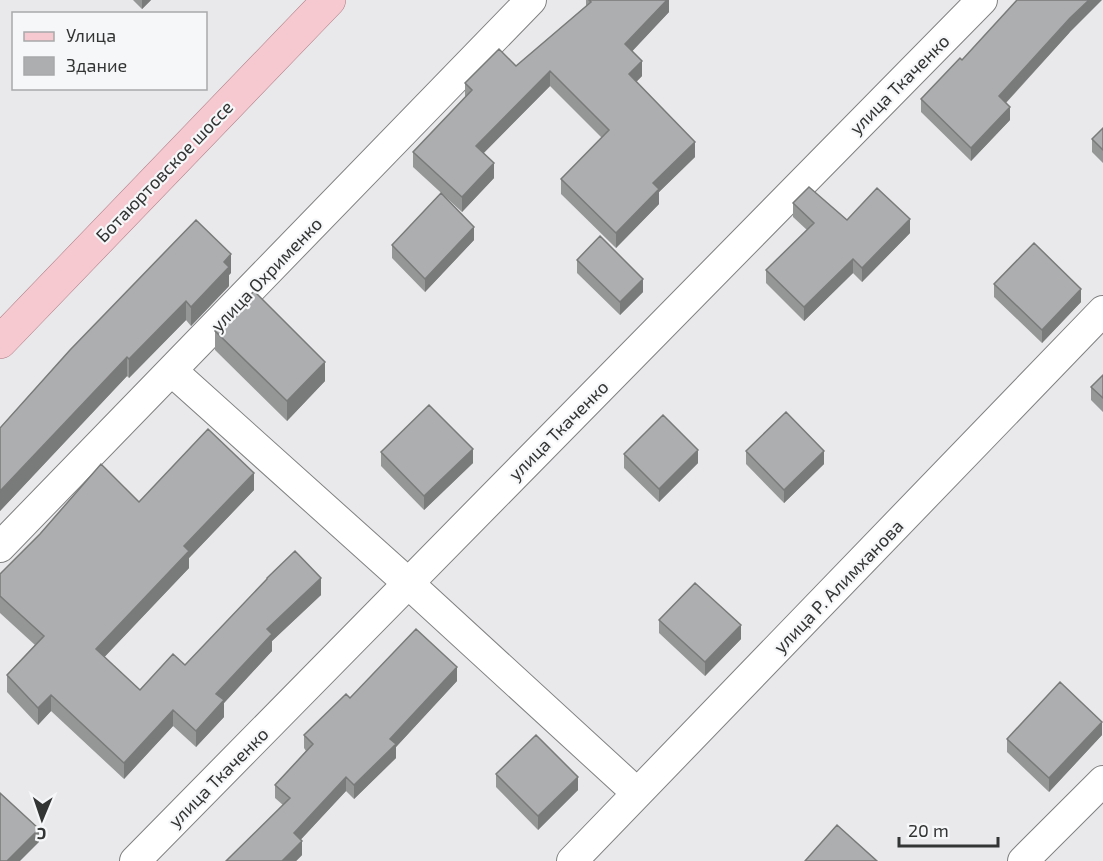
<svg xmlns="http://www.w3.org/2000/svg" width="1103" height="861" viewBox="0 0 1103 861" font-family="'Exo 2',sans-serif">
	<rect width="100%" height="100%" fill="#e9e9eb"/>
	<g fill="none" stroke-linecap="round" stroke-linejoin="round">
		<defs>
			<path id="street" d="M172 371 408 583 637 793
				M0 547 531 0
				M135 861 982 0
				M572 861 1103 311
				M1023 861 1103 781"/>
			<path id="primary" d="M0 342 329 0"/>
		</defs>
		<use href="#street" stroke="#808182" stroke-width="32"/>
		<use href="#primary" stroke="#ae7c85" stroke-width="34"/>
		<use href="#street" stroke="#fff" stroke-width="30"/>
		<use href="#primary" stroke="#f6c8d0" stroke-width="33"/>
	</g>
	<path fill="#959696" d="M133 0H151L142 9Z
		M586 0H669V12L632 51 642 76 636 82 695 157 659 192V204L616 248 561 194V179L602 138 550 86 483 153 494 178 462 212 413 167V152L465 97V83L516 66 586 6Z
		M1070 32 1006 103 1010 120 971 161 921 112V99Z
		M1103 128V163L1092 152V139Z
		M793 203 847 220 910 233 862 282 853 273 804 321 766 283V270L807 230 793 217Z
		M474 240 425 292 392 258V245Z
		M577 260 643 292 620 315 577 273Z
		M231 273 229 275V286L191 326 186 320 129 378 127 376 0 511V428L70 350Z
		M994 284 1081 302 1042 343 994 297Z
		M215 331 325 381 287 421 215 350Z
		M1103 375V412L1091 400V387Z
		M746 451 824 464 784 503 746 464Z
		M381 452 473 463 424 510 381 466Z
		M624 454 698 463 659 502 624 468Z
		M254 490 189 558V568L104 657 140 690 185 665 267 579V578L321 595 272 641V651L224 703V717L196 747 173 726 124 779 51 711 38 725 7 692V675L35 645 0 613V574L139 502Z
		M659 620 741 639 705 676 659 633Z
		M457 681 396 747V758L354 799 346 791 300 840 302 855 296 861H226L283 805 275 798V785L306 751 304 748V735L350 698Z
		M1102 735 1049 792 1007 752V739Z
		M496 774 578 790 538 830 496 787Z"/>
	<path fill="#797a7a" d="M142 0H151L142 9Z
		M667 0H669V12L625 59V44Z
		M1089 0H1102L1070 32 999 110V96L1070 18Z
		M642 61V76L629 89V74Z
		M550 71V86L476 161V146Z
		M1010 107V120L971 161V148Z
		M695 142V157L659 192V204L616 248V233L653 183Z
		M494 163V178L462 212V197Z
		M910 219V233L862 282V268Z
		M474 227V240L425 292V279Z
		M231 254V273L229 275V286L191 326V307L224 262Z
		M853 259V273L804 321V307Z
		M643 279V292L620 315V302Z
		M1081 289V302L1042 343V330Z
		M186 301V320L129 378V359Z
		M127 357V376L0 511V491Z
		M325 362V381L287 421V401Z
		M473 449V463L424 510V496Z
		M698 450V463L659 502V489Z
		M824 451V464L784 503V490Z
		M254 473V490L189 558V568L96 666V649L184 546Z
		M321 578V595L272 641V651L224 703V717L196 747V731L216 694 267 629Z
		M741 625V639L705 676V662Z
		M457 667V681L396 747V758L354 799V785L390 739Z
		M51 695V711L38 725V708Z
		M173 710V726L124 779V763Z
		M1102 722V735L1049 792V778Z
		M346 777V791L294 847V833Z
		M578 777V790L538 830V816Z
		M39 829V842L20 861H7Z
		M302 841V855L296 861H282Z"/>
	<path fill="#adaeaf" stroke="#797a7a" stroke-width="1.5" d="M589 0H667L625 44 642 61 629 74 695 142 653 183 659 189 616 233 561 179 609 130 550 71 476 146 494 163 462 197 413 152 472 90 465 83 499 49 516 66 591 2Z
		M1017 0H1089L1070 18 999 96 1010 107 971 148 921 99 960 58 962 60Z
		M1103 128V150L1092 139Z
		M809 187 847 220 877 188 910 219 862 268 853 259 804 307 766 270 814 223 793 203Z
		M441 193 474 227 425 279 392 245Z
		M196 220 231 254 224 262 229 267 191 307 186 301 129 359 127 357 0 491V428L70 350Z
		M600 236 643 279 620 302 577 260Z
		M1034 243 1081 289 1042 330 994 284Z
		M254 291 325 362 287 401 215 331Z
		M1103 375V398L1091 387Z
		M429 405 473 449 424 496 381 452Z
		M786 412 824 451 784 490 746 451Z
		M663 415 698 450 659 489 624 454Z
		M208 429 254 473 184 546 189 551 96 649 140 690 173 654 185 665 267 579V578L295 551 321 578 267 629 272 634 216 694 224 700 196 731 173 710 124 763 51 695 38 708 7 675 44 636 0 596V574L40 534 101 464 139 502Z
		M695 583 741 625 705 662 659 620Z
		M416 629 457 667 390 739 396 744 354 785 346 777 294 833 302 841 282 861H226L290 798 275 785 313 744 304 735 346 694 350 698Z
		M1060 682 1102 722 1049 778 1007 739Z
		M536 735 578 777 538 816 496 774Z
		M0 793 39 829 7 861H0Z
		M837 825 877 861H805Z"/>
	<g text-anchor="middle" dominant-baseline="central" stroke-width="4.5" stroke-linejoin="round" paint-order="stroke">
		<g font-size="18" fill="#333434" stroke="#f6f7f9">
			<text transform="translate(899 84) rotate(-45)">улица Ткаченко</text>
			<text transform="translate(164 171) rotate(-46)">Ботаюртовское шоссе</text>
			<text transform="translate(266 274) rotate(-46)">улица Охрименко</text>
			<text transform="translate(558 430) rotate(-45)">улица Ткаченко</text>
			<text transform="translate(838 586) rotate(-46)">улица Р. Алимханова</text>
			<text transform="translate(218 777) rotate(-45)">улица Ткаченко</text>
		</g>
	</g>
	<rect x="12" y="12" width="195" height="78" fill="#f6f7f9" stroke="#a8a9aa" stroke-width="1.5"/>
	<rect x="24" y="32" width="30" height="9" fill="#f6c8d0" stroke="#a8a9aa" stroke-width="1.5"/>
	<text x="66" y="42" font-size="18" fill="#333434">Улица</text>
	<rect x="24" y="57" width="30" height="18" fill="#adaeaf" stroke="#a8a9aa" stroke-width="1.5"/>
	<text x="66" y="72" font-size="18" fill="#333434">Здание</text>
	<g transform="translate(42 819) rotate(182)" stroke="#f6f7f9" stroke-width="4.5" paint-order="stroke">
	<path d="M0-4.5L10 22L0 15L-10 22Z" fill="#333434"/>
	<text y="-9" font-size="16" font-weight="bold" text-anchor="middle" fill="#333434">С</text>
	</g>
	<path d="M899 837v9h99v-9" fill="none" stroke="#333434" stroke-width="3"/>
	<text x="908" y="837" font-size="18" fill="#333434" stroke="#f6f7f9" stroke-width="4.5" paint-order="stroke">20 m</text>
</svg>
